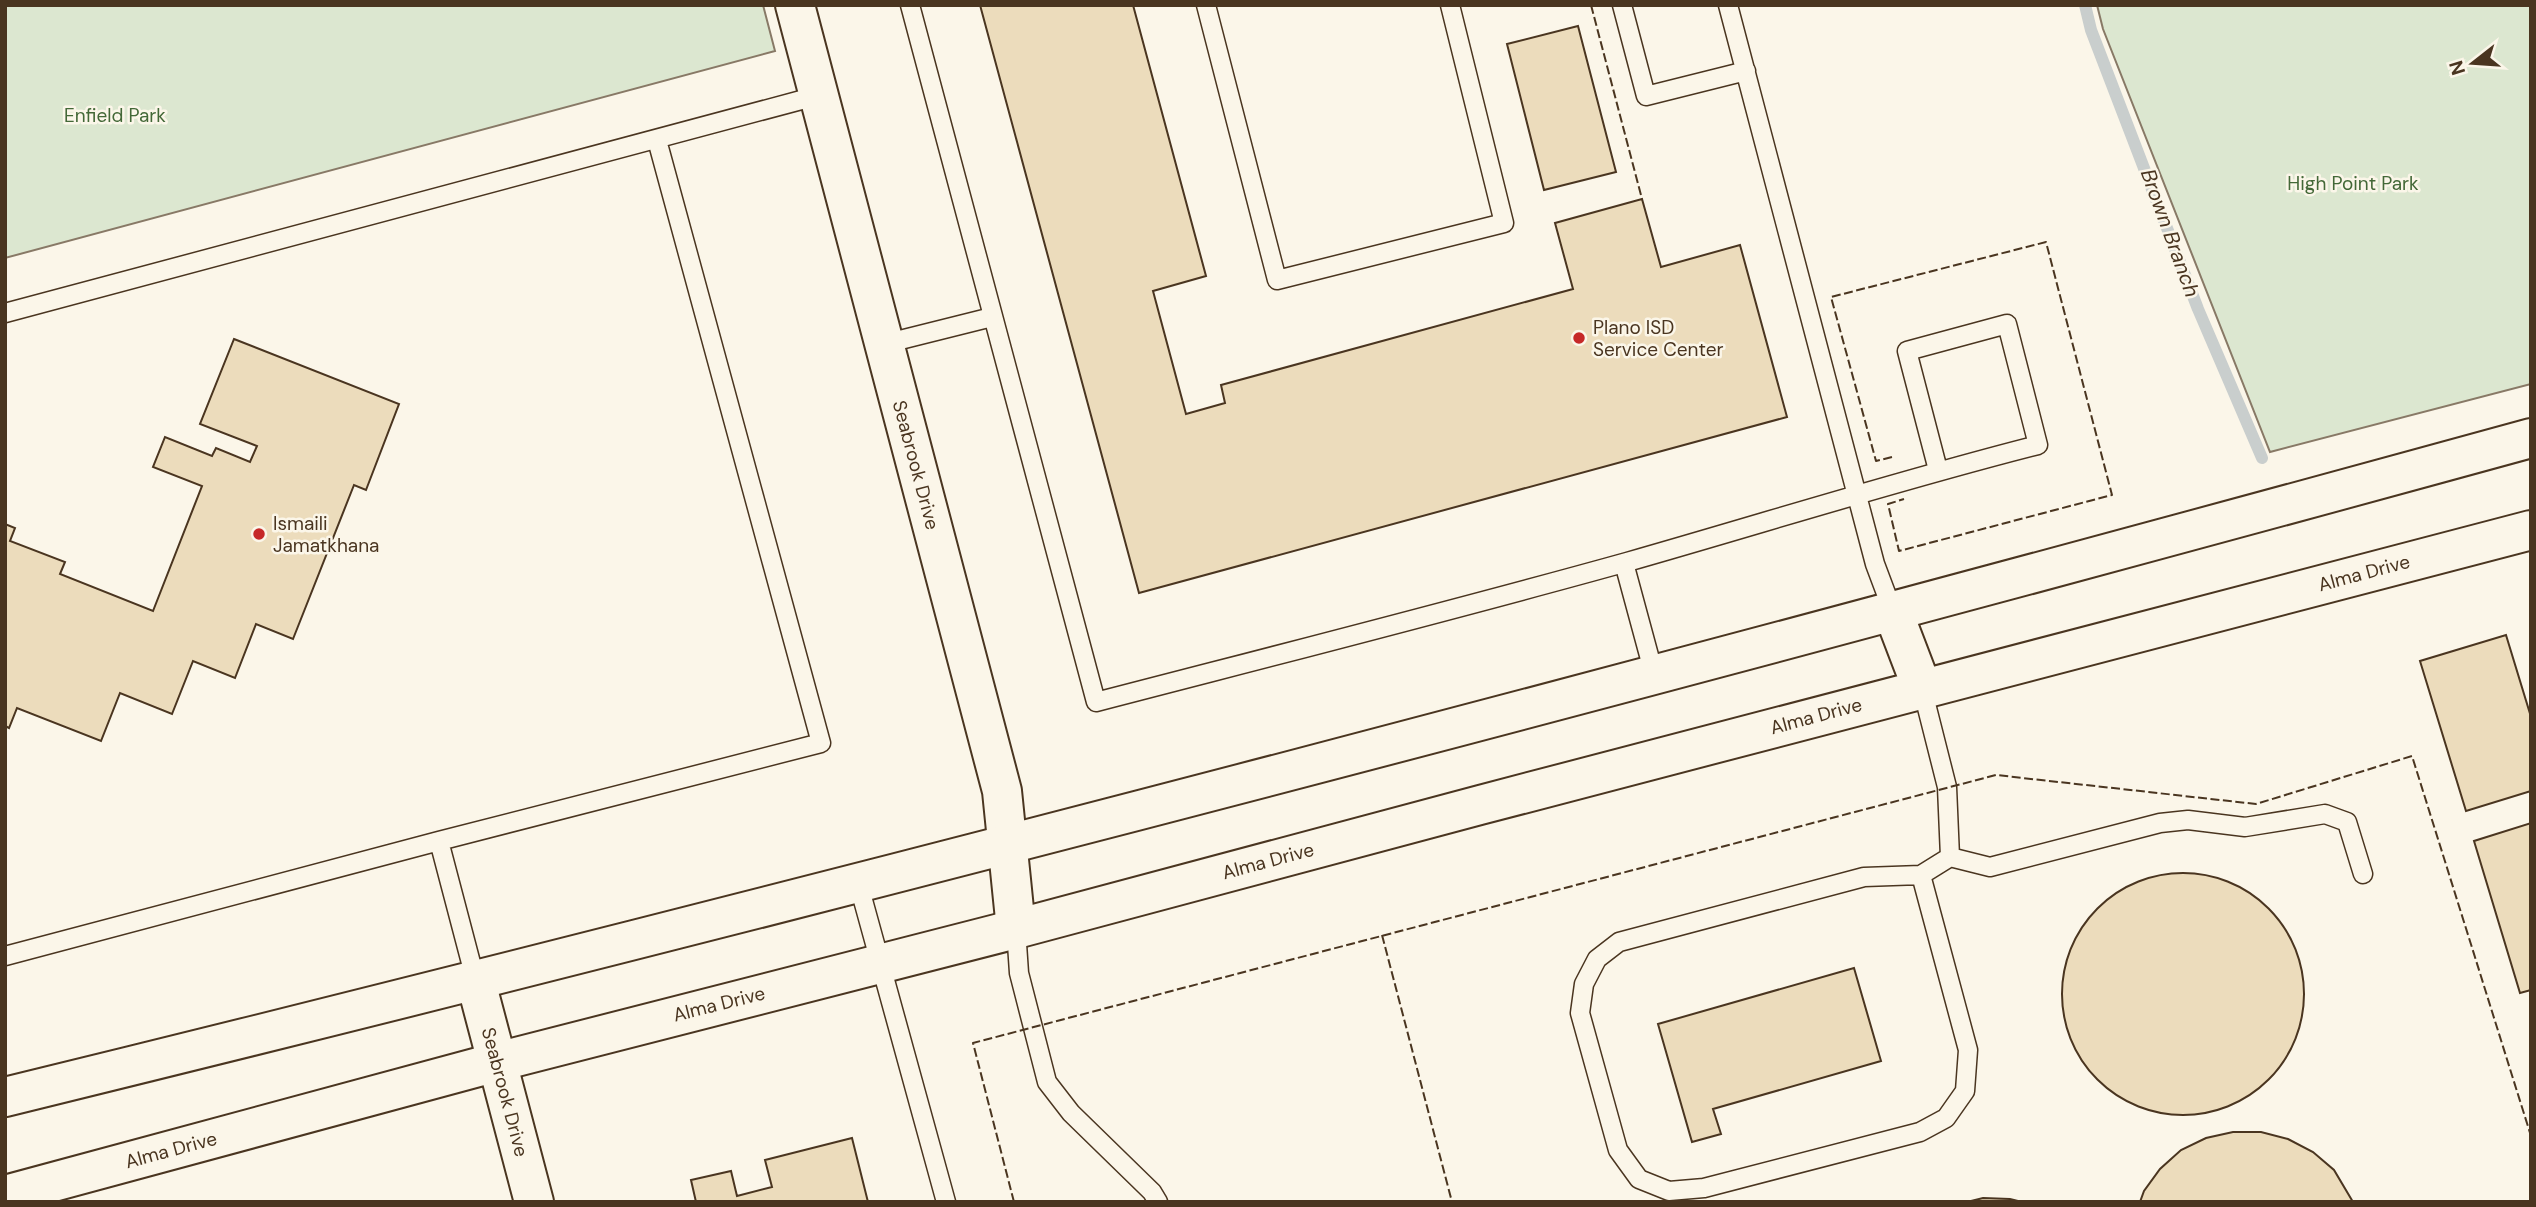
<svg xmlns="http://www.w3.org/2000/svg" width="2536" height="1207" viewBox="0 0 2536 1207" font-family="'DM Sans',sans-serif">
	<rect width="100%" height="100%" fill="#fbf6e9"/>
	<path fill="#dce7d0" stroke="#887966" stroke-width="2" d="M5 5H763L775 51 5 258Z
		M2097 5H2531V384L2270 452 2103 29Z"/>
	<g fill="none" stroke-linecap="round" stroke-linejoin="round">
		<path stroke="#c9cecd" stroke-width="12" d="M2085 5 2091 30 2198 309 2262 458"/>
	</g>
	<path fill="#ecdcbc" stroke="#4a3520" stroke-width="2" d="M980 5H1133L1206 276 1153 291 1186 414 1225 403 1221 385 1573 289 1555 223 1642 199 1661 267 1740 245 1787 417 1139 593Z
		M1578 26 1616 172 1544 190 1507 44Z
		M234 339 399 404 366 490 354 485 293 639 256 624 235 678 193 661 172 714 120 693 101 741 17 708 9 728 5 726V524L15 528 10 541 65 562 60 574 153 611 202 486 153 467 165 437 212 456 216 448 250 462 257 446 200 424Z
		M2506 635 2531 717V791L2466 811 2420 661Z
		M2531 823V990L2520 993 2474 841Z
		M2062 994a121 121 0 1 1 242 0a121 121 0 1 1-242 0Z
		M1854 968 1881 1061 1713 1109 1721 1134 1692 1142 1658 1024Z
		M2233 1132H2261L2288 1139 2313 1152 2334 1170 2353 1202H2140L2144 1191 2160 1169 2181 1150 2206 1138Z
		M852 1138 868 1202H696L691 1180 731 1171 737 1196 772 1187 765 1160Z
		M1983 1198 2010 1199 2022 1202H1967Z"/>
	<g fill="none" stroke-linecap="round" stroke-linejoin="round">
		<defs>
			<path id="service" d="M910 5 1096 702C1273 656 1451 611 1627 562 1764 523 1900 480 2038 445L2007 324 1907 351 1938 470
				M1206 5 1277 280 1504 223 1450 5
				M1622 5 1646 96 1746 71
				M1728 5 1875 564 1893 612
				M5 313 820 95
				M884 344 992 317
				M1624 563 1654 674
				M439 841 476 982
				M1950 857 1990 867 2160 823 2188 820 2245 827 2325 814 2347 822 2363 874
				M1921 875 1864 877 1619 942 1597 959 1584 984 1580 1013 1618 1150 1639 1179 1669 1191 1704 1188 1920 1132 1946 1118 1965 1091 1968 1050 1921 875 1950 857 1947 787 1922 688
				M858 882 946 1202
				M1016 929 1019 973 1047 1082 1071 1113 1152 1192 1158 1202
				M5 956 439 841 821 743 657 140"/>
			<path id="tertiary" d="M795 5 1002 791 1016 929
				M476 982 534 1202"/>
			<path id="secondary" d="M1893 612 1922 688
				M5 1097C850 890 1692 668 2531 438
				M5 1195 497 1062 1016 929 1480 805 2531 530"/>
		</defs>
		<use href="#service" stroke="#4a3520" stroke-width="21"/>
		<use href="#tertiary" stroke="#4a3520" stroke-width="42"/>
		<use href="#secondary" stroke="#4a3520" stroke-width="42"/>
		<use href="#service" stroke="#fbf6e9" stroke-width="18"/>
		<use href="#tertiary" stroke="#fbf6e9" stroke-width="38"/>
		<use href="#secondary" stroke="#fbf6e9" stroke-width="38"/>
		<path stroke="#4a3520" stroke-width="2" stroke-dasharray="9 3.5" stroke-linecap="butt" d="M1591 5 1642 199
			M1892 457 1876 461 1831 297 2046 242 2112 495 1899 551 1888 504 1904 499
			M1382 935 1452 1202
			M1014 1202 973 1043 1996 775 2256 804 2412 756 2531 1136"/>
	</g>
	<g fill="#c62828" stroke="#fbf6e9" stroke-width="2.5">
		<circle cx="1579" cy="338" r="7"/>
		<circle cx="259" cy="534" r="7"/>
	</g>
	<g text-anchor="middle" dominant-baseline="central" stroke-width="5" stroke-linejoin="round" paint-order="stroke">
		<g font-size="19" fill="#436837" stroke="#fbf6e9">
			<text x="115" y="115">Enfield Park</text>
			<text x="2353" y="183">High Point Park</text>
		</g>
		<g font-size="19" fill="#4a3520" stroke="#fbf6e9" text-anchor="start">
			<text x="1593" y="327">Plano ISD<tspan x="1593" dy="22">Service Center</tspan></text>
			<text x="273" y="523">Ismaili<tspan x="273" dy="22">Jamatkhana</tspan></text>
		</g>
		<g font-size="19" fill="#4a3520" stroke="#fbf6e9">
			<text transform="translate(916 465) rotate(75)">Seabrook Drive</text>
			<text transform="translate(2364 573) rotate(-15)">Alma Drive</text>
			<text transform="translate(1816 716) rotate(-15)">Alma Drive</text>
			<text transform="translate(1268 861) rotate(-15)">Alma Drive</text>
			<text transform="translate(719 1004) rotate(-14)">Alma Drive</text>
			<text transform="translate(505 1092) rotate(75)">Seabrook Drive</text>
			<text transform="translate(171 1150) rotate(-15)">Alma Drive</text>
		</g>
		<g font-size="21" font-style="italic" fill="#4a3520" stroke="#fbf6e9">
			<text transform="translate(2170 233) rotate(70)">Brown Branch</text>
		</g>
	</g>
	<rect width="2536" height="1207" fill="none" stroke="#4a3520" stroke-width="14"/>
	<g transform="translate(2473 63) rotate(253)" stroke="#fbf6e9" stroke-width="5" paint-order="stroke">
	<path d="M0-5L12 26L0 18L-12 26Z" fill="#4a3520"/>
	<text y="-10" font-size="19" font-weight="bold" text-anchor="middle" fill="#4a3520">N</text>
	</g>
</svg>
